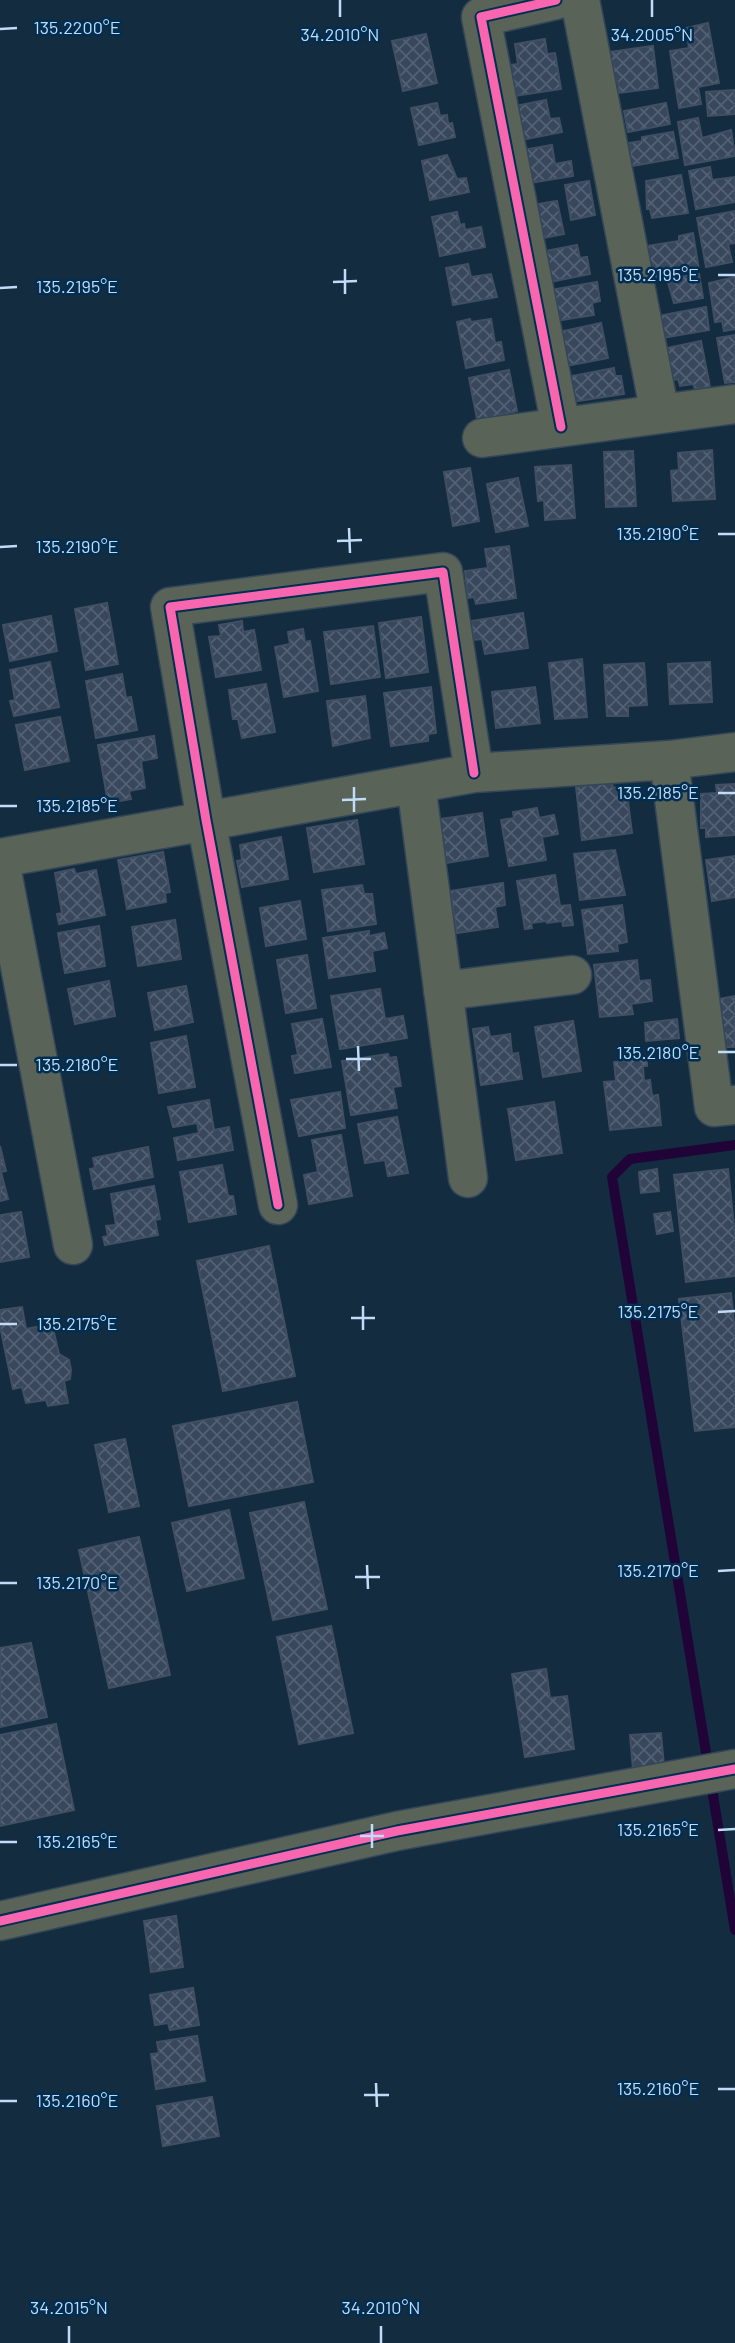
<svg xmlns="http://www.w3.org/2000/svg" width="735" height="2343" viewBox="0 0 735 2343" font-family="Barlow,sans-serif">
	<defs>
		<pattern id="building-cross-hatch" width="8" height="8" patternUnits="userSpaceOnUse" patternTransform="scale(1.75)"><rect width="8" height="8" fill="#38475c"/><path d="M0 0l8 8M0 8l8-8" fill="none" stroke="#536174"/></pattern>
	</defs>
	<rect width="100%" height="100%" fill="#142c3f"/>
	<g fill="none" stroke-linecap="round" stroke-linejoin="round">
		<path stroke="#200437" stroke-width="10" d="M735 1145 630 1159 612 1177 735 1930"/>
	</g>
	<path fill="url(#building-cross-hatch)" stroke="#414f63" stroke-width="2" d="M708 23 719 83 698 87 701 104 679 108 670 51 689 48 686 28Z
		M426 34 437 83 403 91 392 41Z
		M545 39 547 54 555 53 561 89 508 97 503 66 518 64 515 44Z
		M653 46 658 88 619 93 618 81 605 83 602 53Z
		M734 90 735 114 708 116 706 92Z
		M546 100 550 119 559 118 562 132 516 141 510 107Z
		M437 103 440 116 447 115 448 124 452 123 455 137 419 145 411 108Z
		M666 103 670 124 628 132 624 111Z
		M698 118 702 138 731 130 735 156 685 165 678 122Z
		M673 132 678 158 632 166 628 143 642 141V137Z
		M552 145 555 164 571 161 573 176 523 184 517 151Z
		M447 155 457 179 466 178 469 192 430 200 422 161Z
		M710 167 712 180 735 177V202L696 209 689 171Z
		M681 175 688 213 652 218 650 209H647L646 181Z
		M589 181 595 215 571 220 565 185Z
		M557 201 564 234 538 239 532 205Z
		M735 211V243L728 244 732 262 706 267 697 218Z
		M457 212 460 225 464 224 465 230 481 227 485 247 440 256 432 217Z
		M693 233 699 270 653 278 647 246 679 241V236Z
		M577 245 580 258 587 257 590 274 545 283 540 252Z
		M468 264 471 277 491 274 497 297 453 305 446 268Z
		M699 274 703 298 674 303 667 279Z
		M735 277V329L724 331 722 321 715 322 709 283Z
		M597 282 600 301 592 303 594 315 555 321 550 290Z
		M706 307 709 330 662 338 658 316Z
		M470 319 471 322 491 319 495 343 501 342 504 360 466 368 457 322Z
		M601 323 608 358 561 367 554 333Z
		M735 335V382L725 383 717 338Z
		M701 341 710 387 695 389 693 384 680 386 678 379 668 381 662 349Z
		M614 368 615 376H621L624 394 571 402 567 377Z
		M509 370 517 411 498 415 500 425 479 429 469 378Z
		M712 450 715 499 673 501 671 471 679 470 678 453Z
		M633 451 636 506 606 507 604 452Z
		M571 465 575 518 545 520 544 500 538 501 535 467Z
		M470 468 479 521 453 526 444 472Z
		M518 478 528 526 496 532 487 484Z
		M509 546 516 598 476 604 474 597 468 598 465 571 488 568 485 549Z
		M107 603 118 664 86 670 75 609Z
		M523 613 528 648 485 654 482 639 474 640 471 621Z
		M51 616 57 651 10 661 3 625Z
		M421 617 428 672 386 678 379 623Z
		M242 621 243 632 254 630 261 670 216 677 209 637 221 636 219 625Z
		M373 626 380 677 331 684 324 632Z
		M303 629 305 642 310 641 318 691 284 697 275 647 290 644 288 632Z
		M582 659 587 717 555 719 549 663Z
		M50 662 59 707 14 716 10 701 15 700 10 670Z
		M710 662 712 702 670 704 668 664Z
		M644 663 647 705 628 706V716H607L604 665Z
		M122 674 126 698 131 697 137 730 96 738 86 681Z
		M266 684 275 732 242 738 238 719H233L229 690Z
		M431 687 436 733 428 734V741L391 746 384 693Z
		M535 687 540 723 496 728 492 692Z
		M365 696 370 738 333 746 327 701Z
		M60 717 69 761 25 770 16 725Z
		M154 736 157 758 141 761 145 788 129 791 131 799 108 803 98 745Z
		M612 782 613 788 626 786 632 833 582 840 576 787Z
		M735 784V835L706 837V828H701V794L717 793 716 785Z
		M537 808 539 818 554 815 558 834 542 837 546 860 509 866 501 820 514 818 513 812Z
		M482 813 488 856 446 863 440 819Z
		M357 820 364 864 314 872 307 828Z
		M281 837 288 879 242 887 237 861 242 860 240 845Z
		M615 850 625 895 580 900 574 854Z
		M163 852 170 892 165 893 166 902 127 909 118 860Z
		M735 856V897L712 901 706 860Z
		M74 869 76 874 96 870 105 915 59 924 57 914 62 913 55 873Z
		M555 875 560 906 570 905 573 925 563 926 562 921 547 923 546 921 531 923 532 928 525 929 517 881Z
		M503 883 505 905 495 907 498 927 457 933 450 891Z
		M362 885 364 894H372L376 924 328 931 322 890Z
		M300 901 306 939 266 946 260 908Z
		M622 905 627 942 617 944 618 951 588 954 582 910Z
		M175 920 181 959 138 966 132 927Z
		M99 926 105 966 65 973 58 933Z
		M369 931V936L384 933 387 948 372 951 375 971 329 978 323 938Z
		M307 955 316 1008 286 1013 277 960Z
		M637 960 639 981 650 980 652 1001 631 1004 633 1014 600 1017 594 965Z
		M109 981 115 1016 75 1024 68 989Z
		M186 986 193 1022 155 1030 148 993Z
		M380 989 385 1019 403 1016 407 1038 340 1049 331 996Z
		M735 996V1047H725L719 999Z
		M322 1019 331 1067 295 1073 292 1056 298 1055 292 1024Z
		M677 1019 679 1038 646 1041 645 1023Z
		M573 1021 581 1071 543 1077 535 1027Z
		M488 1027 490 1037 510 1034 512 1054 518 1053 522 1079 481 1085 473 1029Z
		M186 1036 195 1087 159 1093 151 1043Z
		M388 1054 389 1058 396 1057 401 1086 393 1087 397 1108 351 1115 342 1061Z
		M647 1058V1066H643L644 1081 650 1080 652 1096 658 1095 661 1125 610 1130 604 1082 616 1081 614 1062Z
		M340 1092 345 1128 299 1136 291 1100Z
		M209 1100 214 1130 229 1127 233 1150 178 1160 174 1138 199 1133 197 1123 173 1127 168 1107Z
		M554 1102 562 1153 516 1160 508 1109Z
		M397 1117 408 1173 388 1176 385 1160 365 1163 358 1124Z
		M341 1135 352 1196 309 1204 304 1175 318 1172 312 1140Z
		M0 1146 6 1171 1 1172 8 1199 0 1201Z
		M148 1147 153 1177 94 1189 90 1169 95 1168 93 1158Z
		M222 1165 228 1196H233L236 1214 189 1222 180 1172Z
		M657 1169 659 1191 641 1193 639 1172Z
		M728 1169 735 1235V1276L686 1282 674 1175Z
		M154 1186 160 1219 155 1220 158 1235 105 1245 103 1237 108 1236 106 1226 116 1225 111 1194Z
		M21 1212 29 1257 0 1262 1 1215Z
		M670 1212 673 1231 657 1234 654 1214Z
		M269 1246 295 1376 223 1391 197 1261Z
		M731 1293 735 1332V1427L695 1431 679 1299Z
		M22 1307 26 1329 52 1324 59 1354 69 1360 71 1370 70 1379 64 1381 68 1403 48 1406 46 1400 26 1403 22 1387 13 1389 0 1326V1310Z
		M297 1402 313 1482 189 1506 173 1426Z
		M125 1439 139 1506 109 1512 95 1445Z
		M304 1502 327 1609 273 1620 250 1513Z
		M229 1510 244 1578 187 1591 172 1523Z
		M139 1537 170 1675 109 1688 79 1550Z
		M331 1626 353 1733 299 1744 277 1637Z
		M31 1643 47 1717 0 1727V1648Z
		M546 1669 550 1698 567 1696 574 1749 525 1757 512 1674Z
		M56 1724 74 1810 0 1826V1735Z
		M661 1733 664 1766 633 1769 630 1735Z
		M176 1916 183 1967 151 1972 144 1921Z
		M193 1988 199 2025 170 2030 168 2023 155 2025 150 1995Z
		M197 2036 205 2081 156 2089 151 2054 159 2053 157 2042Z
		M212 2097 219 2136 163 2146 157 2106Z"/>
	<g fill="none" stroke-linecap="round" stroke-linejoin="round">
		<defs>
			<path id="minor" d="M556 0 481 17 561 427
				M580 0 660 414
				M482 438 735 404
				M669 760 714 1107 735 1105
				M416 784 468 1178
				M0 858 474 773 669 760 735 752
				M0 861 73 1245
				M443 991 572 975
				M278 1205 206 820 170 607 443 572 474 773
				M0 1921 397 1831 735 1769"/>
		</defs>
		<use href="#minor" stroke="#334759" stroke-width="41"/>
		<use href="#minor" stroke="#596358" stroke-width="38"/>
		<defs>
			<path id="cycleway" d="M556 0 481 17 561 427
				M278 1205 206 820 170 607 443 572 474 773
				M0 1921 397 1831 735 1769"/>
		</defs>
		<use href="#cycleway" stroke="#022e51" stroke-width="13"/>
		<use href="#cycleway" stroke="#f766af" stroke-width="9"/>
	</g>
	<path fill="none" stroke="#c0dcf8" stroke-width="2.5" d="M340 0V17M652 0V17M0 29 17 28M345 269V294M718 275H735M333 282 357 281M0 288 17 287M349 528 350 553M718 534H735M337 541 362 540M0 547 17 546M354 787V812M718 793H735M342 800 366 799M0 806H17M358 1046 359 1071M718 1052H735M346 1059H371M0 1065H17M363 1306V1330M718 1312 735 1311M351 1318H375M0 1324H17M367 1565 368 1589M718 1571 735 1570M355 1577H380M0 1583H17M372 1824V1848M718 1830 735 1829M360 1836H384M0 1842H17M376 2083 377 2107M718 2089H735M364 2095H389M0 2101H17M69 2326V2343M381 2326V2343"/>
	<g font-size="18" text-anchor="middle" fill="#c0dcf8" stroke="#022e51" stroke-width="5" stroke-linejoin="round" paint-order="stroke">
		<text x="77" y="34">135.2200°E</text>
		<text x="340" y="41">34.2010°N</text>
		<text x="652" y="41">34.2005°N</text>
		<text x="658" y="281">135.2195°E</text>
		<text x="77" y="293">135.2195°E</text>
		<text x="658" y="540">135.2190°E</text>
		<text x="77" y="553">135.2190°E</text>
		<text x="658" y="799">135.2185°E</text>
		<text x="77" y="812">135.2185°E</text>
		<text x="658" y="1059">135.2180°E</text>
		<text x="77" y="1071">135.2180°E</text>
		<text x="658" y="1318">135.2175°E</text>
		<text x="77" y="1330">135.2175°E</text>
		<text x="658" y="1577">135.2170°E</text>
		<text x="77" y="1589">135.2170°E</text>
		<text x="658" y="1836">135.2165°E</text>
		<text x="77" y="1848">135.2165°E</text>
		<text x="658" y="2095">135.2160°E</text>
		<text x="77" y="2107">135.2160°E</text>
		<text x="69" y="2314">34.2015°N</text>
		<text x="381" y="2314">34.2010°N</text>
	</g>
</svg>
